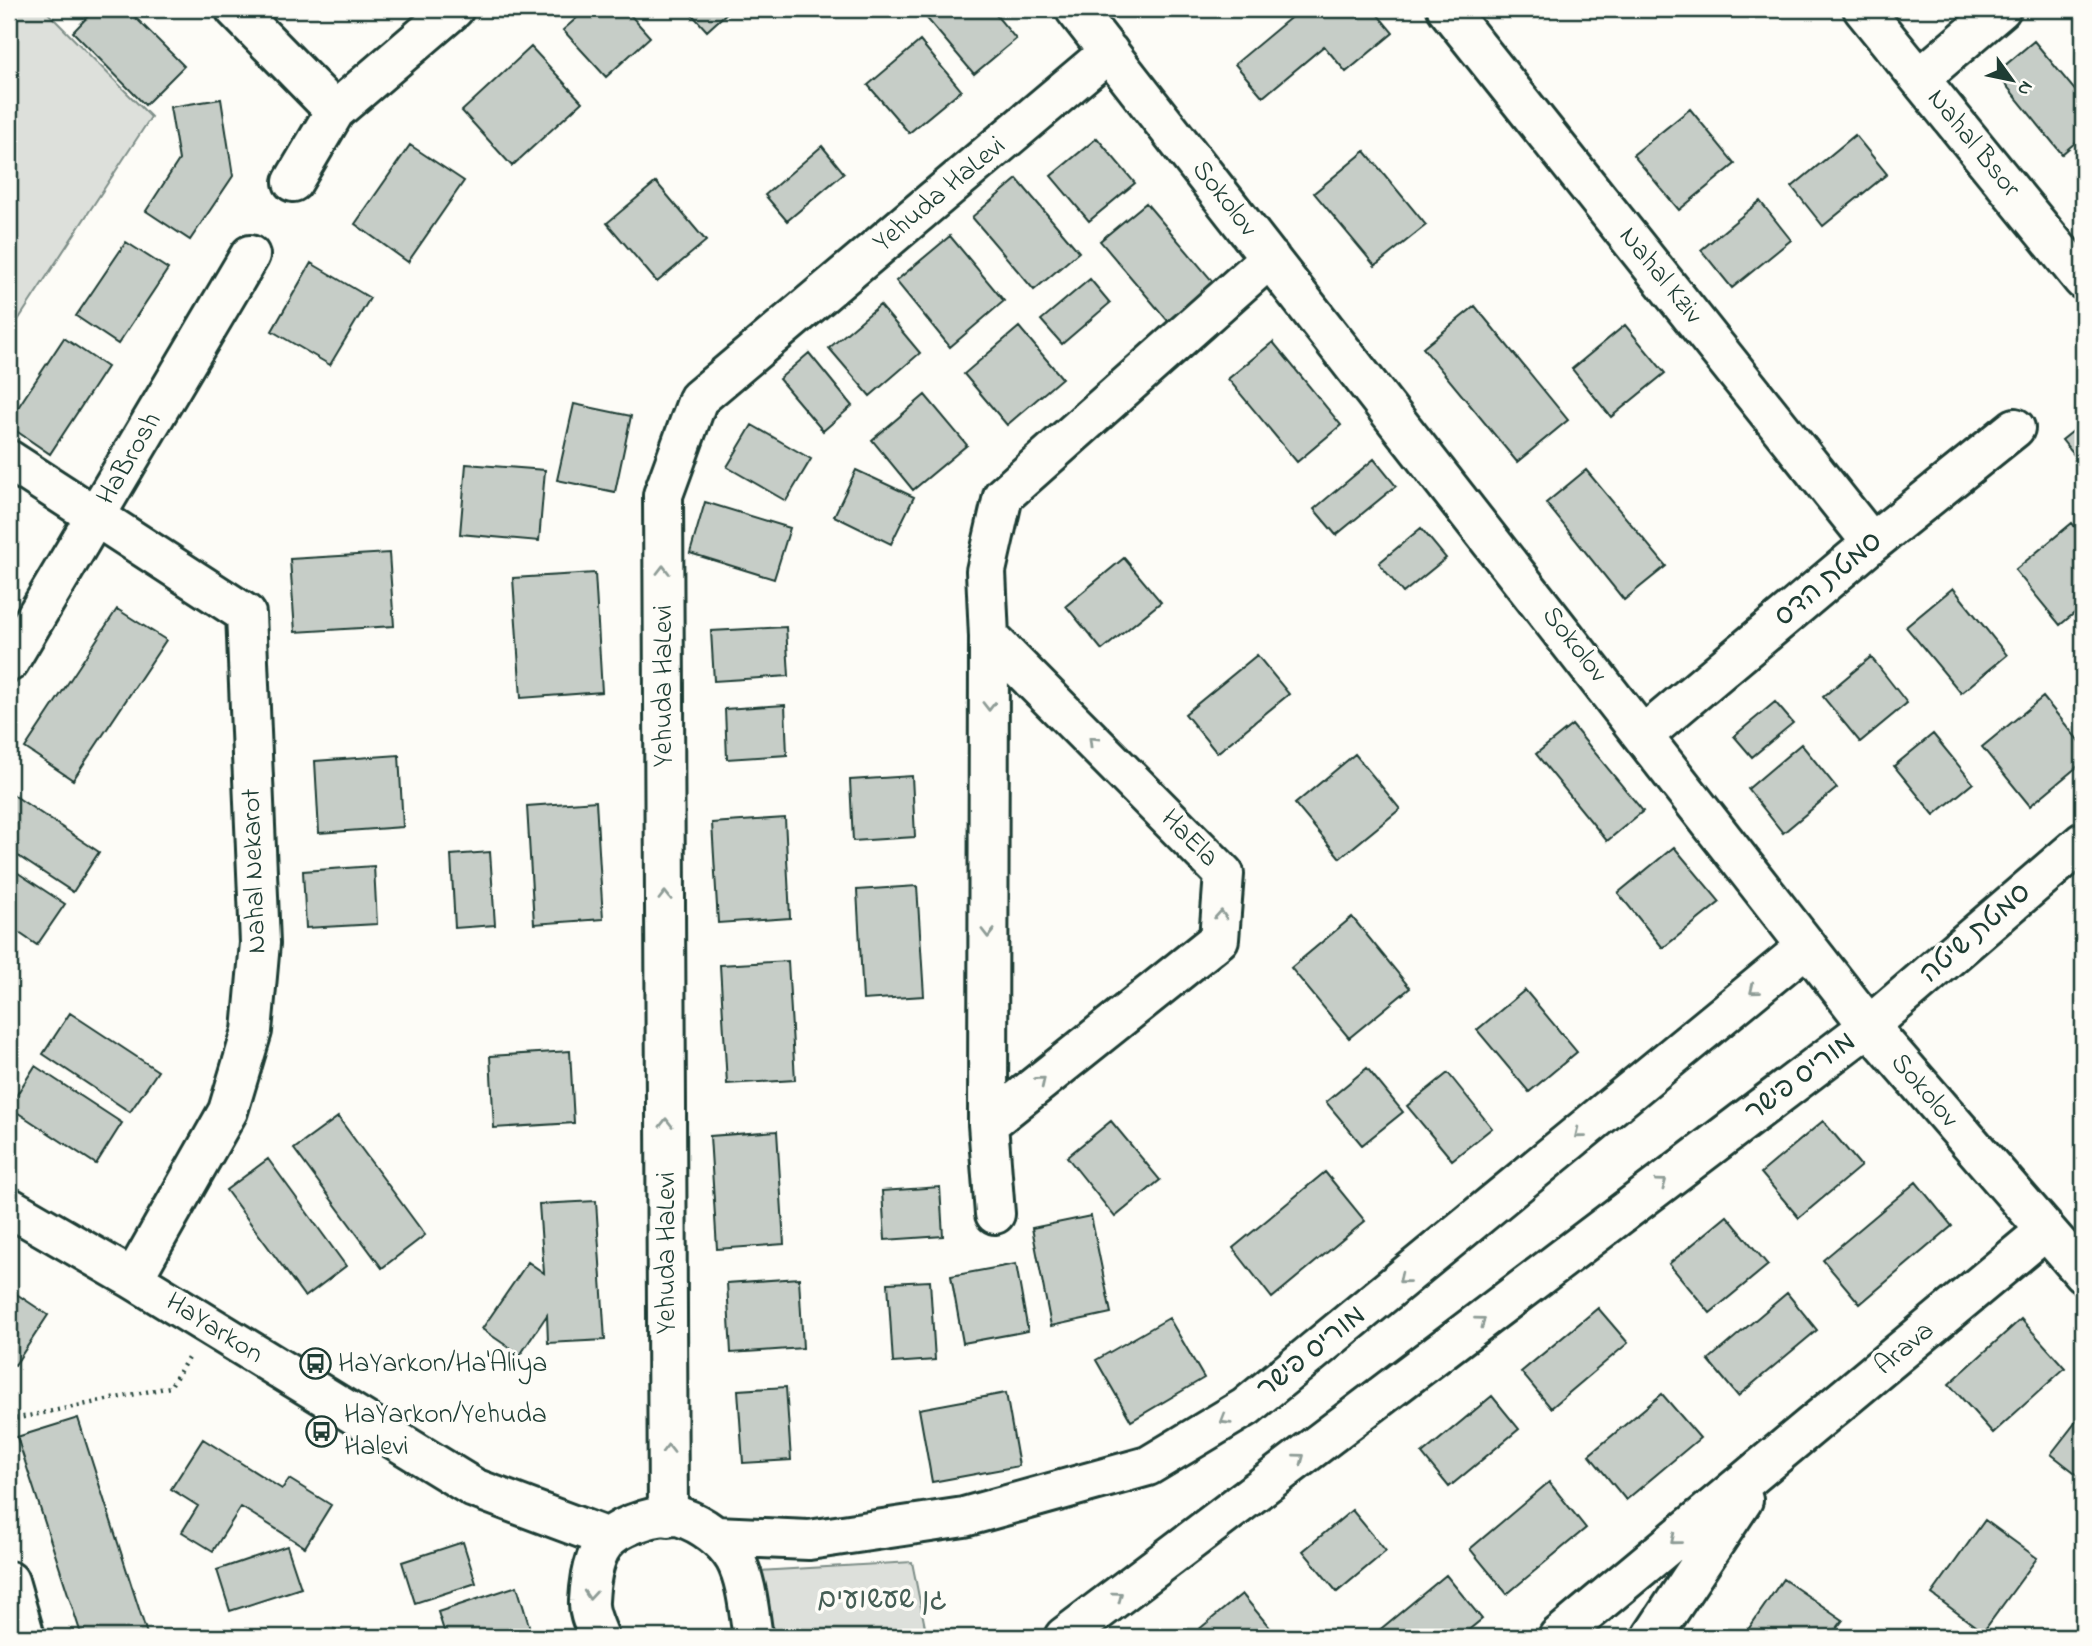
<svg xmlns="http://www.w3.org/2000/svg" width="2092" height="1646" viewBox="0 0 2092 1646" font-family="'Indie Flower','Playpen Sans Hebrew',sans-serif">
	<rect width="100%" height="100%" fill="#fdfcf7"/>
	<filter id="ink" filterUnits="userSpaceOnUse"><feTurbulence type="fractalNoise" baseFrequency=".0143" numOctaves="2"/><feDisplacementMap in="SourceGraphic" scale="14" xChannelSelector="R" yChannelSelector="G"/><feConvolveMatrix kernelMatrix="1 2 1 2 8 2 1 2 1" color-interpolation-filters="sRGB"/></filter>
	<g filter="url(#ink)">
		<path fill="#dde0db" stroke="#7e8e88" stroke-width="2" d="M9 9H44L151 117 9 334V235L12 229 9 227Z
			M912 1562 927 1637H774L759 1571Z"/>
		<path fill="#c6cdc7" stroke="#1f3d34" stroke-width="2" d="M95 9H127L184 66 145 105 73 32Z
			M587 9H625L650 37 606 77 563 30Z
			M687 9H731L707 31Z
			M919 9H991L1016 39 974 74Z
			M1301 9H1373L1393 33 1346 72 1324 46 1263 97 1235 64Z
			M920 41 961 90 909 133 868 85Z
			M2034 41 2083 100V136L2062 154 1996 73Z
			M531 47 582 102 512 166 462 111Z
			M221 99 233 176 190 240 146 211 179 160 170 107Z
			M1690 109 1735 164 1679 210 1633 155Z
			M1855 135 1887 174 1823 226 1792 187Z
			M1097 138 1135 183 1089 221 1051 176Z
			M410 145 464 181 408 262 355 224Z
			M822 146 844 173 787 221 765 195Z
			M1365 151 1426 225 1375 266 1314 193Z
			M1017 179 1079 252 1034 290 972 217Z
			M656 182 706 241 657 282 607 223Z
			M1760 201 1791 240 1732 288 1701 250Z
			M1146 203 1214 283 1168 321 1100 241Z
			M950 236 1004 301 950 347 896 281Z
			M126 242 168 269 118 344 76 316Z
			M311 263 370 298 330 365 272 331Z
			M1090 279 1110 303 1062 344 1041 320Z
			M880 305 920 353 870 396 829 348Z
			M1475 306 1568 420 1517 462 1423 348Z
			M1625 325 1665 373 1611 417 1572 369Z
			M1019 327 1062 378 1007 425 964 374Z
			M64 338 107 367 50 454 9 426V421Z
			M1273 342 1341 425 1297 462 1228 379Z
			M809 353 852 406 823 431 779 379Z
			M925 395 967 445 913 490 872 440Z
			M574 404 631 416 615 492 557 480Z
			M2083 423V466L2062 440Z
			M752 425 811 459 786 501 727 467Z
			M1374 459 1396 486 1336 535 1314 509Z
			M466 464 545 470 539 541 460 534Z
			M856 470 914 497 891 544 834 516Z
			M1586 470 1666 566 1624 600 1546 503Z
			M705 502 790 528 774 579 690 553Z
			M2072 523 2083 536V606L2060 625 2015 570Z
			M1421 528 1446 558 1403 593 1379 563Z
			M389 553 394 626 295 632 290 559Z
			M1124 558 1161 602 1102 650 1066 606Z
			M595 573 602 692 521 698 513 578Z
			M1953 588 2007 655 1961 693 1906 627Z
			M117 609 166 640 73 780 25 748Z
			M786 627 789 676 714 681 711 631Z
			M1257 655 1289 694 1217 753 1185 714Z
			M1871 657 1907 703 1860 742 1823 697Z
			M2043 697 2083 746V762L2030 806 1982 747Z
			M1775 702 1793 723 1752 757 1734 736Z
			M785 705 787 755 727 759 725 709Z
			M1572 725 1643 811 1607 841 1536 754Z
			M1933 734 1973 783 1934 815 1894 766Z
			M1801 744 1837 788 1783 833 1748 789Z
			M1355 754 1400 809 1340 858 1295 804Z
			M399 755 403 827 319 833 315 761Z
			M912 776 915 837 853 841 850 780Z
			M12 794 99 852 73 892 9 850V799Z
			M596 801 603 919 534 924 527 806Z
			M785 818 790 918 718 923 712 823Z
			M1674 847 1720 902 1663 948 1618 893Z
			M490 852 495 925 455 928 451 855Z
			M374 866 377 924 306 928 303 871Z
			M9 867 65 904 37 945 9 926Z
			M917 886 924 996 863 1000 857 890Z
			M1352 917 1410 988 1349 1038 1291 968Z
			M788 961 795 1080 727 1084 720 965Z
			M1525 990 1577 1052 1529 1092 1477 1030Z
			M70 1013 158 1071 130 1112 43 1054Z
			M570 1051 574 1123 494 1128 490 1056Z
			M35 1066 122 1123 96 1164 9 1107Z
			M1367 1068 1403 1112 1362 1145 1326 1102Z
			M1448 1073 1492 1128 1452 1160 1407 1106Z
			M338 1117 425 1235 382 1268 294 1149Z
			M1111 1121 1160 1180 1115 1217 1067 1157Z
			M1823 1121 1861 1166 1799 1218 1761 1173Z
			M777 1131 784 1244 717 1249 710 1136Z
			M268 1159 346 1266 305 1297 226 1190Z
			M1325 1172 1365 1221 1272 1298 1233 1248Z
			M1916 1182 1952 1226 1860 1304 1823 1260Z
			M940 1187 943 1236 885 1240 882 1191Z
			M596 1201 605 1340 548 1343 547 1315 520 1355 482 1329 528 1262 544 1273 539 1204Z
			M1091 1216 1111 1313 1051 1326 1032 1228Z
			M1727 1216 1768 1265 1710 1313 1669 1264Z
			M1016 1264 1028 1331 963 1343 951 1276Z
			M799 1278 803 1348 731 1353 727 1283Z
			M930 1281 935 1360 893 1363 888 1283Z
			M9 1289 48 1315 15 1365 9 1361Z
			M1787 1293 1817 1330 1738 1396 1708 1360Z
			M1598 1308 1628 1343 1551 1408 1521 1372Z
			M1169 1318 1204 1378 1131 1421 1096 1360Z
			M2021 1319 2065 1368 1993 1433 1949 1384Z
			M786 1387 791 1460 743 1463 738 1390Z
			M1006 1393 1019 1466 932 1482 919 1409Z
			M1662 1394 1700 1438 1626 1500 1589 1455Z
			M1492 1396 1519 1429 1449 1487 1422 1454Z
			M78 1418 148 1637H82L17 1437Z
			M2079 1418 2083 1421V1479L2051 1454Z
			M203 1439 282 1489 289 1479 331 1505 305 1547 241 1507 213 1551 182 1532 198 1506 171 1489Z
			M1549 1482 1586 1528 1507 1594 1470 1549Z
			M1352 1510 1386 1551 1337 1592 1303 1551Z
			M1985 1520 2037 1558 1983 1632 1932 1594Z
			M463 1542 476 1583 415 1603 402 1562Z
			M287 1546 301 1588 230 1611 217 1570Z
			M1446 1575 1482 1619 1460 1637H1371Z
			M1783 1579 1843 1620 1830 1637H1750L1745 1634Z
			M517 1586 531 1632 514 1637H446L438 1612Z
			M1242 1594 1276 1635 1273 1637H1194L1192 1635Z
			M334 1629 359 1637H331Z"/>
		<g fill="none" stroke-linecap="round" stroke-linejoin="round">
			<defs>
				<path id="minor" d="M235 9 335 111
					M1075 9 1869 1026 2083 1273
					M1447 9 1872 543
					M1863 9 2083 280
					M1920 78 2001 9
					M293 182 335 111 454 9
					M9 460 246 614 260 943 252 1031 228 1111 133 1279
					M9 662 250 255
					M1644 735 1872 543 2015 428
					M988 1124 1219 939 1224 874 989 637
					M9 1207 133 1279 474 1488 608 1538
					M995 1214 988 1124 989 637 986 571 1003 496 1270 258
					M668 1517 663 495 698 399 1109 52
					M716 1536 809 1540 964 1517 1148 1466 1246 1407 1807 946
					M9 1581 25 1637
					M599 1637C595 1626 588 1613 589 1601 590 1581 594 1551 610 1537 625 1524 662 1512 681 1517 702 1524 724 1540 735 1559 747 1581 749 1613 753 1637
					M1064 1637 1869 1026 2083 842
					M1558 1637 2045 1231
					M1652 1637 1743 1500"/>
			</defs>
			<use href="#minor" stroke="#1f3d34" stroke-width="44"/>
			<path stroke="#1f3d34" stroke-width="4.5" stroke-dasharray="2 5" stroke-linecap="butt" d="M9 1420 170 1387 190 1355"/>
			<use href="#minor" stroke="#fdfcf7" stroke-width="38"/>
		</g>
		<defs><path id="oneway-chevron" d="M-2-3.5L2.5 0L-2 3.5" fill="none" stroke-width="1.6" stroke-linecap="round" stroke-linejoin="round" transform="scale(1.75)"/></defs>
		<g stroke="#8e9c96">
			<use href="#oneway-chevron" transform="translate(663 570) rotate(-90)"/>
			<use href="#oneway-chevron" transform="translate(989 706) rotate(90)"/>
			<use href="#oneway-chevron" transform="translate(1093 741) rotate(-135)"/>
			<use href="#oneway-chevron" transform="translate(665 896) rotate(-90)"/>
			<use href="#oneway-chevron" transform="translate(1221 915) rotate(-86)"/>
			<use href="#oneway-chevron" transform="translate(988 933) rotate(90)"/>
			<use href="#oneway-chevron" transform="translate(1754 990) rotate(141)"/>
			<use href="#oneway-chevron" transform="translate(1041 1081) rotate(-39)"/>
			<use href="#oneway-chevron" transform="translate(666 1123) rotate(-90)"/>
			<use href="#oneway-chevron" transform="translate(1579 1134) rotate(141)"/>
			<use href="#oneway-chevron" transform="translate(1662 1183) rotate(-37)"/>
			<use href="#oneway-chevron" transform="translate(1403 1279) rotate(141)"/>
			<use href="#oneway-chevron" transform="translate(1481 1321) rotate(-37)"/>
			<use href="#oneway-chevron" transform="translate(1225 1420) rotate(149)"/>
			<use href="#oneway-chevron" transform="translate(668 1449) rotate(-90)"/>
			<use href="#oneway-chevron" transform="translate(1300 1458) rotate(-37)"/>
			<use href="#oneway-chevron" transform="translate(1675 1540) rotate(141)"/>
			<use href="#oneway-chevron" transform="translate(590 1595) rotate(95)"/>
			<use href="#oneway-chevron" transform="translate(1118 1596) rotate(-37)"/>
		</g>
	</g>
	<defs>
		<symbol id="bus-ring" viewBox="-11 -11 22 22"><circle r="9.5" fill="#fdfcf7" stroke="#1f3d34" stroke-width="1.5"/><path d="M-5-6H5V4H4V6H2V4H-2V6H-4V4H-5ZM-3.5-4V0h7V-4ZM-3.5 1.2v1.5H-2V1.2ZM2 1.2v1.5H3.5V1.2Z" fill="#1f3d34"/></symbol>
	</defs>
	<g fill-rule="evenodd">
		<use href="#bus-ring" x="298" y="1346" width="35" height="35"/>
		<use href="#bus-ring" x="304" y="1414" width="35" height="35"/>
	</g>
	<g text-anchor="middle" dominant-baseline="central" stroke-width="7" stroke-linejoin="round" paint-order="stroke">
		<g font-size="28" fill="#1f3d34" stroke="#fdfcf7">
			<text transform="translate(1973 144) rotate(51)">Nahal Bsor</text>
			<text transform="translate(940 195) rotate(-40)">Yehuda HaLevi</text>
			<text transform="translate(1224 199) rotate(52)">Sokolov</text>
			<text transform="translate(1660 276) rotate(51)">Nahal Kziv</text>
			<text transform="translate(130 459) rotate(-60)">HaBrosh</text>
			<text transform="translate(1829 580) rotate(-40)">סמטת הדס</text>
			<text transform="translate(1574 645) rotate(52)">Sokolov</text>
			<text transform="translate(664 686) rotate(-90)">Yehuda HaLevi</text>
			<text transform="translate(1189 839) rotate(45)">HaEla</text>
			<text transform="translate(255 871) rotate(-92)">Nahal Nekarot</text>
			<text transform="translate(1976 934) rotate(-41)">סמטת שיטה</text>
			<text transform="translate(1801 1078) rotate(-37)">מוריס פישר</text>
			<text transform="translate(1924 1091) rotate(49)">Sokolov</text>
			<text transform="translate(667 1253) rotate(-90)">Yehuda HaLevi</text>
			<text transform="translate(214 1329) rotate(32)">HaYarkon</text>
			<text transform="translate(1905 1349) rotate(-40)">Arava</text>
			<text transform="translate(1312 1353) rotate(-39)">מוריס פישר</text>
		</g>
		<g font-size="28" fill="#1f3d34" stroke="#fdfcf7" text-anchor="start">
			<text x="338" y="1364">HaYarkon/Ha'Aliya</text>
			<text x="344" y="1415">HaYarkon/Yehuda<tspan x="344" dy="32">Halevi</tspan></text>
		</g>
		<g font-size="28" fill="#455e55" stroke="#fdfcf7">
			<text x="882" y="1600">גן שעשועים</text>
		</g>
	</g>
	<rect width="2092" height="1646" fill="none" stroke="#fdfcf7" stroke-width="35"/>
	<rect x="18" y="18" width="2057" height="1611" fill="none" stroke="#1f3d34" stroke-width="2.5" filter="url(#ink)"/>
	<g transform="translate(2012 80) rotate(123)" stroke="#fdfcf7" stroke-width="5" paint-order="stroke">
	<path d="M0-5L12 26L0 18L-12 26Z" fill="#1f3d34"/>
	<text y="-10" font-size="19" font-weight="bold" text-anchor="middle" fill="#1f3d34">N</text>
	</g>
</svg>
